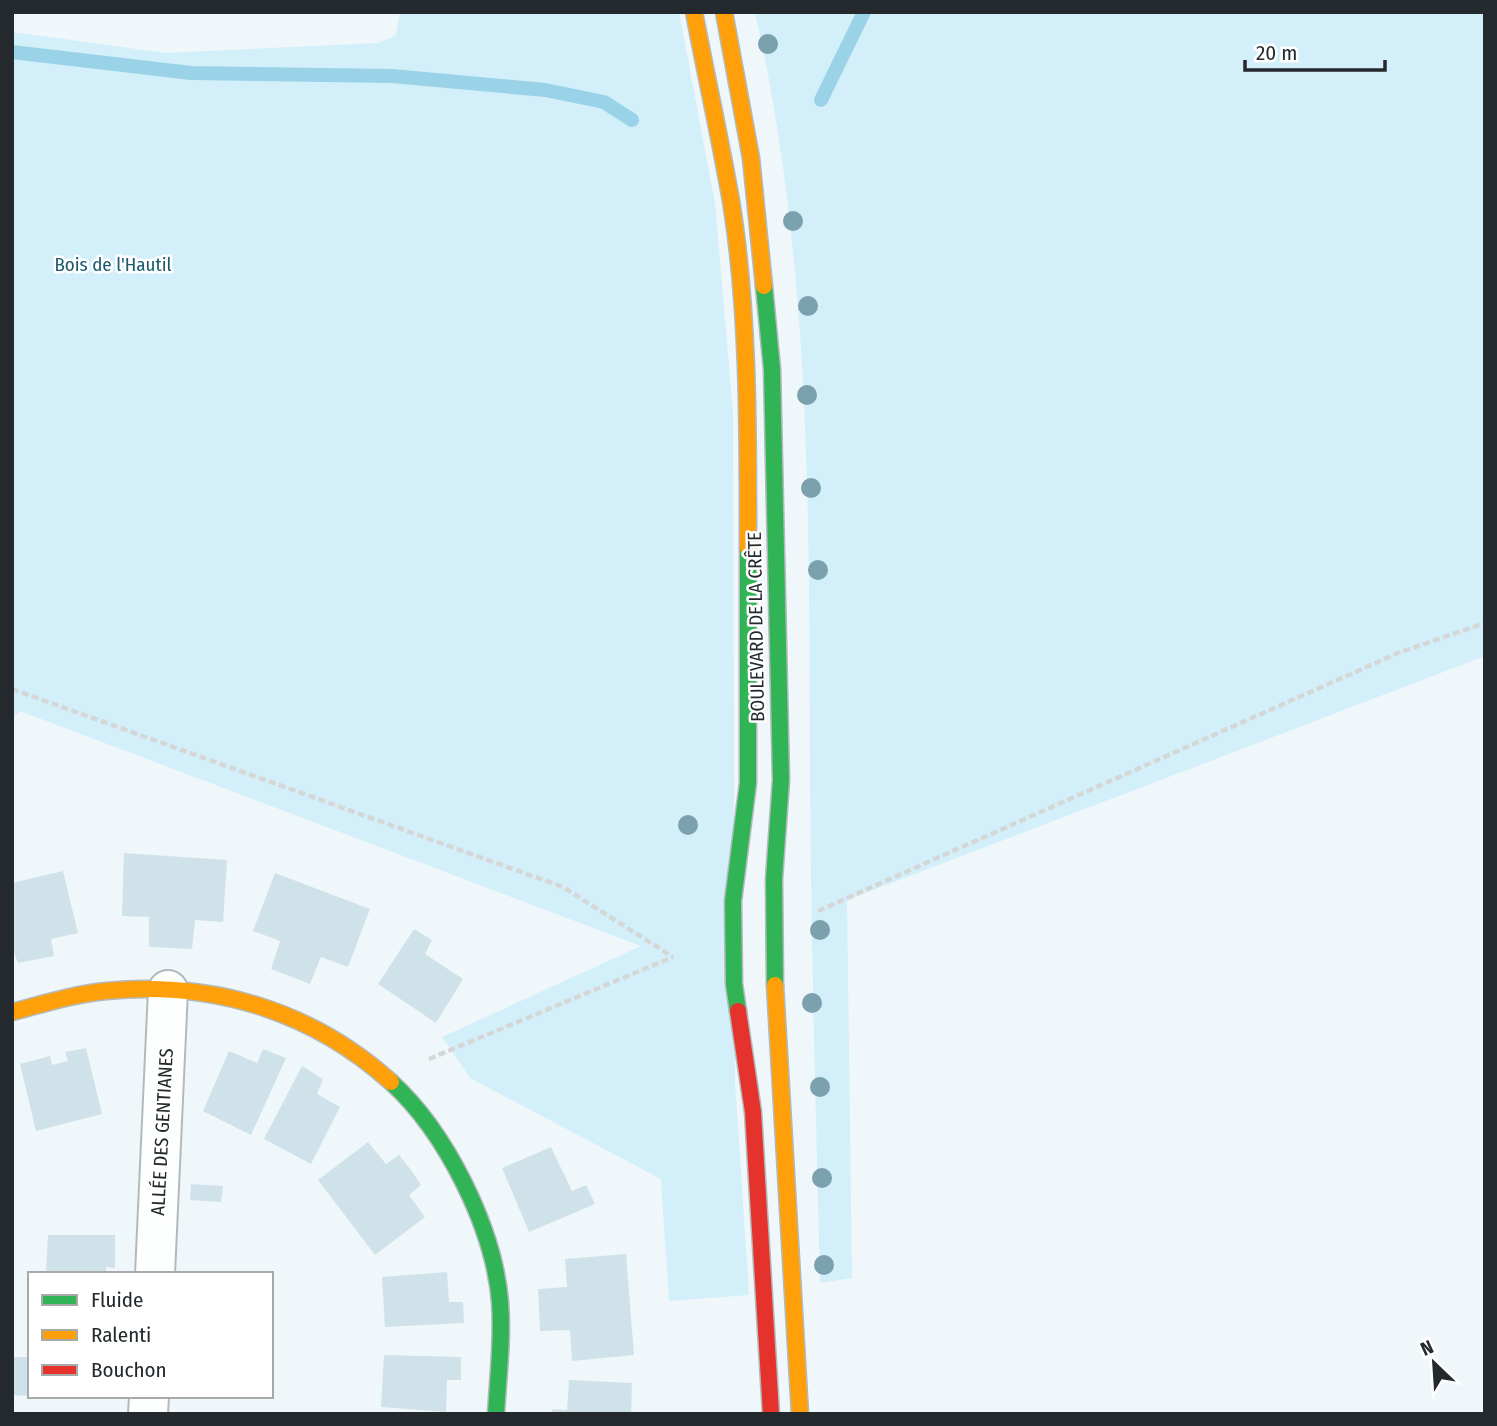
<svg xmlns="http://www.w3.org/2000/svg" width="1497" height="1426" viewBox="0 0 1497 1426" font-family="'Fira Sans Condensed',sans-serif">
	<rect width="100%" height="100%" fill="#eff7fa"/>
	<path fill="#d3effa" d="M400 12H679L715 203 733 412 735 1082 749 1295 669 1301 661 1179 470 1078 442 1037 641 946 20 711 12 718V32L166 53 378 43 396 35Z
		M755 12H1485V656L847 900 852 1278 820 1283C816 1114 811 946 810 777 809 522 812 263 755 12Z"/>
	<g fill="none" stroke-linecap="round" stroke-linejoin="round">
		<path stroke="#9ad3e7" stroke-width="14" d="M12 52 191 73 392 76 545 90 604 102 632 120
			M821 100 864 12"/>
	</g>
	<path fill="#d0e2e9" d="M124 853 227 860 223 922 195 920 192 949 149 947V917L122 916Z
		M63 871 78 933 51 939 54 956 18 963 12 947V883Z
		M275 873 370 909 348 967 321 957 310 984 271 969 280 941 253 931Z
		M414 929 432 940 425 954 463 979 436 1023 378 984Z
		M86 1048 102 1114 36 1131 20 1064 50 1056 52 1065 68 1061 65 1052Z
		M263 1049 286 1058 251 1135 203 1111 229 1051 257 1063Z
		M302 1066 323 1079 317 1094 340 1107 311 1164 264 1139Z
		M368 1142 386 1164 399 1155 411 1170 421 1185 409 1195 425 1217 375 1255 318 1180Z
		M551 1147 572 1191 586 1185 595 1204 529 1232 502 1168Z
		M191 1184 223 1186 221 1202 190 1200Z
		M48 1235H115V1268L106 1267V1274H46Z
		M626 1254 634 1355 572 1361 570 1330 540 1331 538 1289 567 1287 565 1259Z
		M447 1272 449 1302H463L464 1323 385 1327 382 1277Z
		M384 1355 461 1357V1380H447L446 1412 381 1407Z
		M12 1357H30V1396L12 1395Z
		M569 1380 632 1383 631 1414H551L552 1409 567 1410Z"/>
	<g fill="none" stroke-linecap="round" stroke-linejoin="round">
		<defs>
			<path id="street" d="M155 1274 168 990
				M148 1414 149 1396"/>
			<path id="fast" d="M764 286 772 369 781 780 774 879 775 985
				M738 1011 734 984 733 901 748 783V548
				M391 1082C446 1132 494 1228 500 1302 503 1339 498 1377 496 1414"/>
			<path id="slow" d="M694 12C706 75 720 138 731 201 749 311 748 436 748 548
				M724 12 751 158 764 286
				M775 985 800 1414
				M12 1012C43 1004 74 994 106 991 212 981 311 1010 391 1082"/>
			<path id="jam" d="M738 1011 753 1112 771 1414"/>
		</defs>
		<use href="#street" stroke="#b3babc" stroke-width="42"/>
		<use href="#fast" stroke="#b3babc" stroke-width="19"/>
		<use href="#slow" stroke="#b3babc" stroke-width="19"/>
		<use href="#jam" stroke="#b3babc" stroke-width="19"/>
		<path stroke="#d5d7d7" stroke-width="4.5" stroke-dasharray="7 3.5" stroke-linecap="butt" d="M12 689 563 887 673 957
			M818 911 1398 653 1485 623
			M429 1059 673 957"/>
		<use href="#street" stroke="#fdfefe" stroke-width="38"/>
		<use href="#fast" stroke="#30b455" stroke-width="16"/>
		<use href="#slow" stroke="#ff9f0a" stroke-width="16"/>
		<use href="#jam" stroke="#e5322d" stroke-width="16"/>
	</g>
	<g fill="#7aa1ad">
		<circle cx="768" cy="44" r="10"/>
		<circle cx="793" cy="221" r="10"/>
		<circle cx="808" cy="306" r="10"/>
		<circle cx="807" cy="395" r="10"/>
		<circle cx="811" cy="488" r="10"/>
		<circle cx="818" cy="570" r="10"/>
		<circle cx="688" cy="825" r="10"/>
		<circle cx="820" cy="930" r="10"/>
		<circle cx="812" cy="1003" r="10"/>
		<circle cx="820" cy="1087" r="10"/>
		<circle cx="822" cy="1178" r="10"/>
		<circle cx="824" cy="1265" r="10"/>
	</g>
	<g text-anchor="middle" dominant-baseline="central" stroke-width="5" stroke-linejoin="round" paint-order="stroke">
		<g font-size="19" fill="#1b5a6e" stroke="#fff">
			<text x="113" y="264">Bois de l'Hautil</text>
		</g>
		<g font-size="19" fill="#23292c" stroke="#fff">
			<text transform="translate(756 627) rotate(-91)">BOULEVARD DE LA CRÊTE</text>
			<text transform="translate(162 1132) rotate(-87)">ALLÉE DES GENTIANES</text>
		</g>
	</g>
	<rect width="1497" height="1426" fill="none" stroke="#23292c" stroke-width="28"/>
	<rect x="28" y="1272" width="245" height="126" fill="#ffffff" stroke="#a7a9ab" stroke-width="2"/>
	<rect x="42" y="1295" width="35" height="10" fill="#30b455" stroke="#a7a9ab" stroke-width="2"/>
	<text x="91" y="1307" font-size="21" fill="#23292c">Fluide</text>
	<rect x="42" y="1330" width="35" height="10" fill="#ff9f0a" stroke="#a7a9ab" stroke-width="2"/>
	<text x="91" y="1342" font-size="21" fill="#23292c">Ralenti</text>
	<rect x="42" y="1365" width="35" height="10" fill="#e5322d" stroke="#a7a9ab" stroke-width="2"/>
	<text x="91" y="1377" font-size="21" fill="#23292c">Bouchon</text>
	<g transform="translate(1434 1363) rotate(335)" stroke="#ffffff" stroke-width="5" paint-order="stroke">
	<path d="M0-5L12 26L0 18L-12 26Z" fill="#23292c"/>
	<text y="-10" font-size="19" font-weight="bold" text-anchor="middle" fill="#23292c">N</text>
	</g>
	<path d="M1245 60v10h140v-10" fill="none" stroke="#23292c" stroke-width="3.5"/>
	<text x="1256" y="60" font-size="21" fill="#23292c" stroke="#ffffff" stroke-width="5" paint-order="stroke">20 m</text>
</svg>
